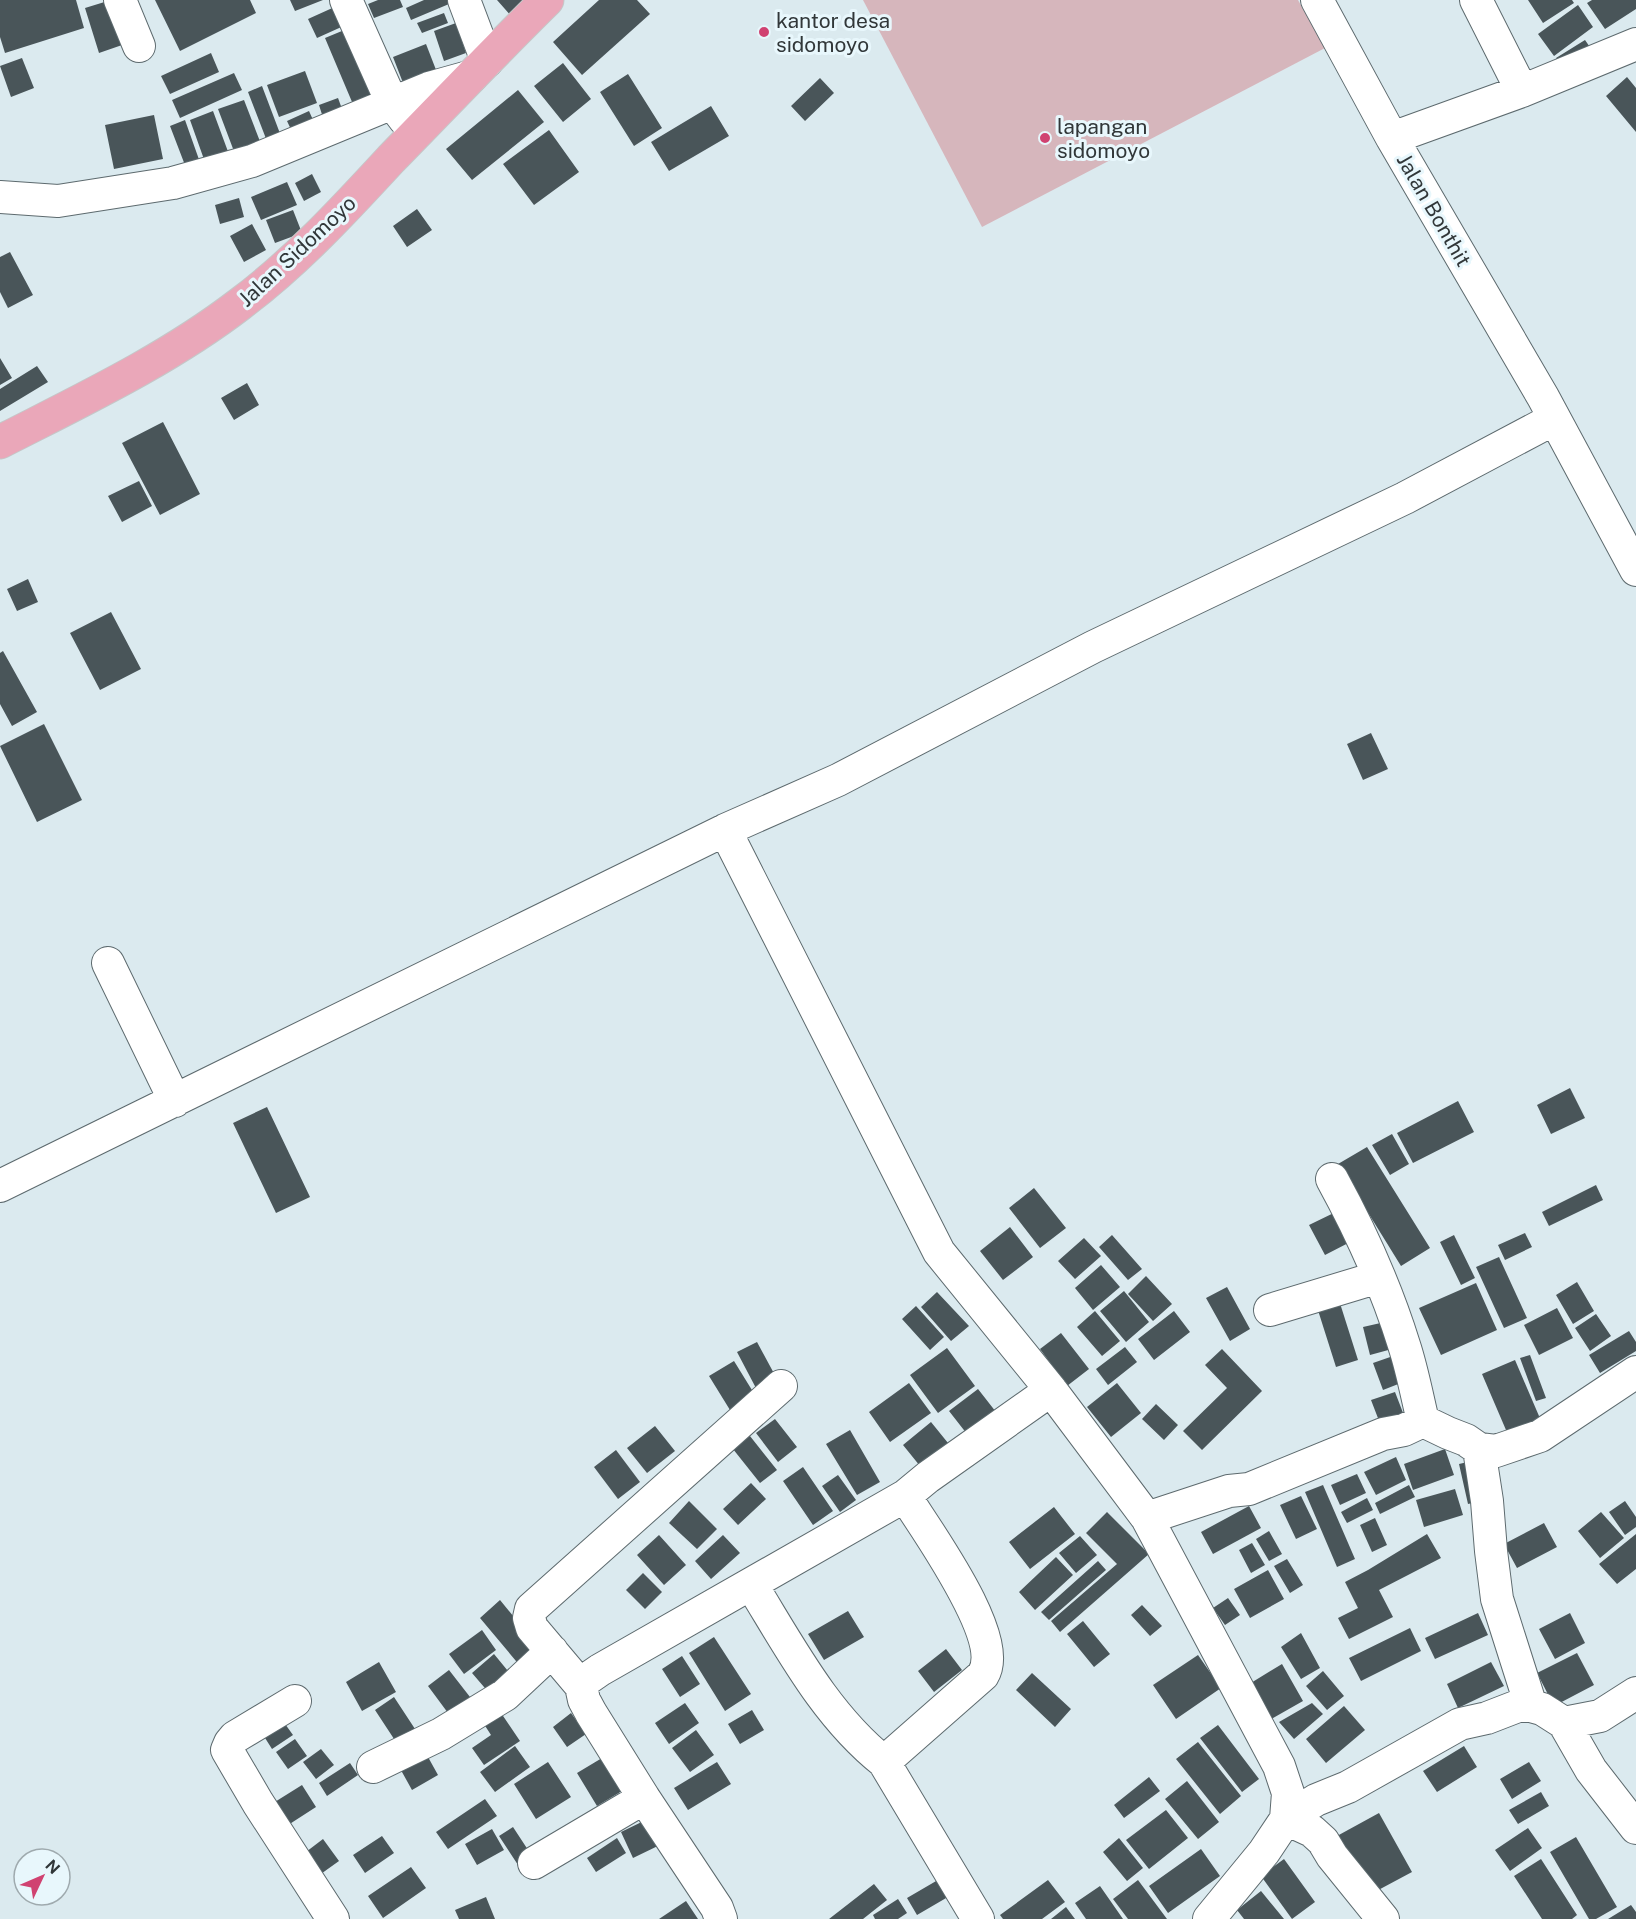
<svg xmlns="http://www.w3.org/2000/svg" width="1636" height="1919" viewBox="0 0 1636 1919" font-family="'Public Sans',sans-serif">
	<rect width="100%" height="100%" fill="#dbeaef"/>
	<path fill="#d6b6bc" d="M863 0H1298L1325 48 982 227Z"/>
	<path fill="#495559" d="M0 0H76L84 28 5 53 0 37Z
		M111 0 125 44 99 53 85 8Z
		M155 0H250L256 13 180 51Z
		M290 0H323L295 11Z
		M378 0H400L403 7 374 18 368 4Z
		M424 0H447L449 4 411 20 406 8Z
		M497 0H532L512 17Z
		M599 0H637L650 14 582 75 553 42Z
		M1528 0H1572L1574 3 1543 23Z
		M1592 0H1636V9L1605 29 1587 3Z
		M339 5 348 24 317 38 308 19Z
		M1578 5 1593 27 1554 56 1538 34Z
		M444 13 448 23 422 33 417 23Z
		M456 23 466 53 444 61 434 31Z
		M354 26 383 97 355 109 325 38Z
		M1585 40 1594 53 1564 71 1556 58Z
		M426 44 438 75 405 88 393 57Z
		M211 53 219 72 170 94 161 76Z
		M22 58 34 88 11 97 0 66Z
		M563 63 591 99 563 122 534 86Z
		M305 71 317 103 279 117 267 85Z
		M234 73 242 90 180 118 172 100Z
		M628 74 662 128 634 146 600 92Z
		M1627 77 1636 88V132L1606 96Z
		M820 78 834 93 805 121 791 106Z
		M262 86 284 144 270 149 248 92Z
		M518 90 544 122 472 180 446 149Z
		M338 98 345 117 325 124 319 105Z
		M244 100 261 144 235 154 218 109Z
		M711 106 729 136 669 171 651 142Z
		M213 111 230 157 206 165 190 120Z
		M309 111 318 131 296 140 287 121Z
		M154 115 163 159 114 169 105 125Z
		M185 120 202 168 188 173 170 126Z
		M549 130 579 172 534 205 503 164Z
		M312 174 321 192 304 201 295 183Z
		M287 182 297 205 261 220 251 197Z
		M239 198 244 217 220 224 215 205Z
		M417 209 432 230 407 247 393 226Z
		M293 210 302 233 275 243 266 220Z
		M252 224 266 250 244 262 230 236Z
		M10 252 33 295 8 308 0 292V257Z
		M0 358 12 378 0 385Z
		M37 366 48 382 0 411V389Z
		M247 383 259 405 234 420 221 398Z
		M163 422 200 494 160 515 122 443Z
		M139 481 152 506 122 522 108 496Z
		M28 579 38 602 17 611 7 589Z
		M111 612 141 669 100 690 70 633Z
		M3 651 37 712 12 726 0 704V653Z
		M44 724 82 800 37 822 0 746Z
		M1371 733 1388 769 1363 780 1347 744Z
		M1570 1088 1585 1118 1551 1134 1537 1105Z
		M1458 1101 1474 1132 1413 1163 1397 1133Z
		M267 1107 310 1197 276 1213 233 1123Z
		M1392 1134 1409 1164 1390 1175 1372 1145Z
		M1367 1147 1430 1248 1401 1266 1338 1164Z
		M1596 1185 1603 1200 1549 1226 1542 1212Z
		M1034 1188 1066 1228 1040 1248 1009 1208Z
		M1344 1208 1358 1238 1325 1255 1309 1225Z
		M1010 1227 1033 1257 1003 1280 980 1251Z
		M1525 1233 1532 1247 1505 1260 1498 1245Z
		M1112 1235 1142 1269 1128 1280 1099 1247Z
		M1454 1235 1475 1278 1461 1285 1440 1242Z
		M1084 1238 1101 1256 1075 1279 1058 1261Z
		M1499 1257 1527 1318 1504 1328 1476 1267Z
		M1101 1265 1120 1287 1093 1310 1075 1288Z
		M1146 1276 1172 1304 1153 1321 1128 1294Z
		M1577 1282 1594 1311 1573 1324 1556 1295Z
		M1476 1283 1497 1330 1441 1355 1419 1308Z
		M1227 1287 1250 1329 1230 1341 1206 1298Z
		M1124 1291 1149 1322 1126 1342 1100 1311Z
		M937 1292 969 1326 951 1341 921 1307Z
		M1338 1297 1358 1360 1336 1367 1316 1304Z
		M916 1306 944 1337 930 1350 902 1319Z
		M1557 1308 1573 1338 1539 1355 1524 1325Z
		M1095 1311 1120 1341 1102 1356 1077 1327Z
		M1174 1311 1190 1332 1154 1360 1138 1339Z
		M1596 1314 1611 1336 1590 1351 1575 1328Z
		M1385 1322 1392 1349 1370 1355 1363 1327Z
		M1629 1331 1636 1342V1351L1600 1373 1589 1355Z
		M1061 1333 1089 1369 1067 1386 1040 1349Z
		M757 1342 777 1379 757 1390 737 1352Z
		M1125 1347 1137 1362 1108 1385 1096 1369Z
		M947 1348 975 1386 938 1413 910 1375Z
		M1222 1349 1262 1391 1202 1450 1183 1431 1227 1388 1205 1365Z
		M1396 1355 1406 1381 1383 1390 1373 1363Z
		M1530 1355 1546 1398 1536 1401 1520 1358Z
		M1515 1360 1542 1423 1509 1437 1482 1374Z
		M734 1361 755 1395 730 1410 709 1376Z
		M909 1383 931 1413 890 1442 869 1412Z
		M1117 1383 1141 1413 1111 1437 1087 1407Z
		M978 1389 996 1412 967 1434 949 1411Z
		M1395 1392 1405 1418 1381 1426 1371 1400Z
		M1156 1404 1178 1425 1164 1440 1142 1419Z
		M775 1419 797 1447 778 1462 756 1433Z
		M931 1422 948 1443 920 1466 903 1445Z
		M655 1426 675 1451 647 1473 627 1448Z
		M850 1430 880 1482 857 1495 826 1444Z
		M746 1431 777 1470 760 1483 729 1444Z
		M1445 1449 1454 1475 1413 1490 1404 1464Z
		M616 1450 640 1482 618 1499 594 1467Z
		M1396 1457 1406 1480 1376 1495 1364 1472Z
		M1472 1461 1481 1501 1468 1504 1459 1464Z
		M803 1467 833 1511 813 1525 783 1481Z
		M1357 1474 1366 1493 1340 1505 1331 1485Z
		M838 1475 856 1500 840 1512 822 1486Z
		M751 1483 766 1499 738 1525 723 1509Z
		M1323 1485 1355 1559 1337 1567 1305 1492Z
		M1409 1485 1415 1497 1380 1514 1375 1503Z
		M1455 1489 1463 1515 1424 1527 1416 1500Z
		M1301 1496 1317 1529 1296 1539 1280 1505Z
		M1367 1498 1373 1510 1347 1523 1341 1512Z
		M689 1501 717 1529 697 1549 669 1523Z
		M1625 1501 1636 1517V1527L1625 1535 1609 1512Z
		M1249 1506 1261 1528 1213 1554 1201 1532Z
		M1054 1507 1075 1534 1030 1569 1009 1542Z
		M1107 1512 1149 1554 1060 1632 1051 1621 1117 1564 1086 1533Z
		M1601 1512 1624 1538 1600 1558 1578 1531Z
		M1375 1518 1387 1545 1372 1552 1360 1525Z
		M1544 1523 1557 1547 1517 1568 1504 1544Z
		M1269 1531 1282 1554 1269 1561 1256 1539Z
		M1427 1534 1441 1558 1379 1590 1393 1617 1349 1639 1338 1618 1358 1608 1345 1582 1368 1570Z
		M1636 1534V1569L1617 1584 1599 1564Z
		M659 1535 686 1565 664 1585 637 1555Z
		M723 1535 740 1553 711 1579 695 1561Z
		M1080 1536 1097 1555 1076 1573 1059 1553Z
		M1252 1543 1265 1565 1251 1573 1239 1550Z
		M1056 1557 1073 1575 1035 1610 1019 1592Z
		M1287 1559 1303 1585 1290 1593 1274 1566Z
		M1098 1561 1106 1570 1049 1620 1041 1612Z
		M1268 1570 1284 1599 1250 1618 1234 1589Z
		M643 1573 662 1592 645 1609 626 1590Z
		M1228 1598 1240 1615 1225 1625 1213 1608Z
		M500 1600 541 1650 521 1667 480 1618Z
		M1142 1605 1162 1626 1150 1636 1131 1615Z
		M848 1611 864 1637 824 1660 808 1634Z
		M1478 1613 1488 1635 1435 1659 1425 1638Z
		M1570 1613 1585 1643 1555 1659 1539 1629Z
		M1083 1621 1110 1654 1094 1667 1067 1634Z
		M1410 1628 1421 1651 1361 1681 1349 1658Z
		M482 1630 496 1650 464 1674 449 1654Z
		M1301 1633 1320 1668 1301 1679 1281 1647Z
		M714 1637 751 1694 725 1711 689 1653Z
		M946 1649 962 1670 934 1692 918 1671Z
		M1577 1653 1594 1685 1554 1706 1537 1673Z
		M494 1654 512 1676 490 1694 472 1673Z
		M1198 1655 1221 1688 1176 1719 1153 1685Z
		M682 1656 700 1684 680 1697 662 1669Z
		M379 1662 396 1692 362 1711 346 1682Z
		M1491 1662 1504 1686 1458 1708 1447 1684Z
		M1282 1664 1303 1701 1268 1721 1246 1686Z
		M449 1670 470 1697 448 1713 428 1686Z
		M1323 1671 1344 1696 1327 1710 1306 1686Z
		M1032 1673 1071 1709 1055 1727 1016 1690Z
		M394 1697 417 1732 398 1745 375 1710Z
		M685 1703 699 1723 669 1744 655 1723Z
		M1312 1703 1323 1714 1294 1739 1279 1722Z
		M1344 1706 1365 1730 1326 1763 1306 1739Z
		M497 1707 520 1741 484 1765 472 1748 491 1735 480 1718Z
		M752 1710 764 1730 740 1744 728 1724Z
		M571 1713 586 1734 567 1747 553 1727Z
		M280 1717 293 1735 272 1749 260 1730Z
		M1218 1725 1259 1779 1242 1792 1200 1738Z
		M696 1730 714 1755 690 1772 672 1748Z
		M295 1739 307 1756 288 1769 276 1752Z
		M1198 1742 1241 1796 1220 1814 1176 1759Z
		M515 1746 530 1767 495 1792 480 1772Z
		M1464 1746 1477 1767 1437 1792 1423 1771Z
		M423 1748 438 1775 412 1790 397 1763Z
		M321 1749 334 1765 316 1779 303 1762Z
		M607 1755 627 1788 597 1806 577 1773Z
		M548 1762 571 1797 536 1819 514 1784Z
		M717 1762 731 1784 688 1810 674 1788Z
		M1529 1762 1541 1781 1512 1799 1500 1779Z
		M350 1763 358 1775 327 1796 319 1783Z
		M1149 1777 1160 1791 1124 1818 1114 1805Z
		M1187 1781 1219 1822 1198 1839 1165 1799Z
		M302 1785 316 1807 285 1827 270 1805Z
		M1541 1792 1549 1806 1518 1824 1509 1810Z
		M485 1799 497 1816 448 1849 436 1832Z
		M1166 1810 1188 1838 1149 1869 1126 1840Z
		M1379 1813 1412 1872 1369 1895 1337 1836Z
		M652 1817 664 1843 633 1858 621 1832Z
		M513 1827 532 1856 518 1865 499 1836Z
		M1528 1828 1542 1848 1510 1871 1495 1850Z
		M492 1829 504 1850 477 1865 465 1844Z
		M382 1836 394 1853 365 1873 353 1855Z
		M1576 1837 1617 1907 1596 1919H1589L1550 1852Z
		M617 1838 626 1853 596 1872 587 1858Z
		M1119 1838 1143 1868 1127 1881 1103 1852Z
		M323 1839 339 1861 318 1876 302 1855Z
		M1201 1849 1220 1876 1168 1913 1149 1886Z
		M1284 1859 1315 1902 1292 1919 1261 1876Z
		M1541 1859 1577 1915 1572 1919H1542L1514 1876Z
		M411 1867 426 1888 383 1918 368 1896Z
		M943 1877 953 1894 917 1915 907 1898Z
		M1048 1880 1065 1902 1042 1919H1003L1000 1915Z
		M1138 1880 1167 1919H1128L1113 1899Z
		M874 1884 887 1900 863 1919H829Z
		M1100 1886 1123 1919H1086L1075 1903Z
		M1261 1891 1284 1919H1244L1237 1910Z
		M486 1897 495 1919H459L455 1910Z
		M898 1899 907 1913 898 1919H875L873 1915Z
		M686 1901 698 1919H659Z
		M1631 1905 1636 1912V1919H1608Z
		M1066 1907 1075 1919H1051Z"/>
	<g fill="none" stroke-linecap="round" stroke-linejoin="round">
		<defs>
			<path id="minor" d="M120 0 139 46
				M346 0 392 103 405 120
				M464 0 487 61
				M1317 0 1392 138 1543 397 1636 570
				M1476 0 1522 91
				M1392 138 1522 91 1636 44
				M0 197 58 201 173 183 252 161 429 88 472 76
				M725 830 939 1252 1051 1390 1147 1518 1279 1766 1288 1793 1286 1819 1264 1852 1209 1919
				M108 963 175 1101
				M1332 1179C1361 1232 1386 1287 1404 1345 1412 1369 1417 1396 1423 1421
				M0 1186 725 830 838 780 1093 647 1405 498 1554 419
				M1270 1310 1379 1277
				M1479 1449 1487 1501 1491 1551 1497 1599 1531 1706
				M905 1496C926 1530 1006 1638 983 1675L884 1762 978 1919
				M1147 1518 1229 1491 1249 1489 1383 1434 1404 1430 1423 1421 1448 1433 1466 1440 1479 1449 1496 1451 1540 1436 1636 1372
				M751 1584C790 1647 825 1715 884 1762
				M581 1686 532 1628 529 1618 531 1609 781 1386
				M295 1701 235 1737 230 1743 227 1750 258 1803 333 1919
				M1564 1723 1591 1770 1636 1828
				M373 1767 441 1734 505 1695 552 1651
				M1286 1819 1316 1800 1348 1787 1460 1724 1487 1718 1518 1706H1531L1542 1709 1564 1723 1600 1716 1636 1693
				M1286 1819 1312 1831 1323 1841 1332 1856 1383 1919
				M534 1863 644 1798
				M721 1919 717 1908 644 1798 591 1713 584 1700 581 1686 587 1679 600 1670 905 1496 928 1477 1051 1390"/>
			<path id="major" d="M0 442C82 400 167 360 240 304 296 262 344 210 391 159 443 106 494 52 547 0"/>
		</defs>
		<use href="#minor" stroke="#5d6a6e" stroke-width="34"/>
		<use href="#major" stroke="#c5c7c8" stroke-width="35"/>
		<use href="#minor" stroke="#fff" stroke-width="32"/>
		<use href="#major" stroke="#eaa7b9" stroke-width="33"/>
	</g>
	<g fill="#d04271" stroke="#e8f7fc" stroke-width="2">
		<circle cx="764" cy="32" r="6"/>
		<circle cx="1045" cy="138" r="6"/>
	</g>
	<g text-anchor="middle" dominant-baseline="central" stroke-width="6" stroke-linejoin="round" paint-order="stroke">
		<g font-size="21" fill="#313739" stroke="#e8f7fc" text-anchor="start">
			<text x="776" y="20">kantor desa<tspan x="776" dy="24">sidomoyo</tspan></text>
			<text x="1057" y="126">lapangan<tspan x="1057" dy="24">sidomoyo</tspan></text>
		</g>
		<g font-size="21" fill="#313739" stroke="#e8f7fc">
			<text transform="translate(1434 210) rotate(60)">Jalan Bonthit</text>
			<text transform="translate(297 251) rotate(-43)">Jalan Sidomoyo</text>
		</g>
	</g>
	<g transform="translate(42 1877) rotate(46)"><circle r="28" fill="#e8f7fc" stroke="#9faaae" stroke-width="1.5"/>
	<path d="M0-4.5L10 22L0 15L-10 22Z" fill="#d04271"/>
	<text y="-9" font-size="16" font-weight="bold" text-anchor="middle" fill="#313739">N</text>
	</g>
</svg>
